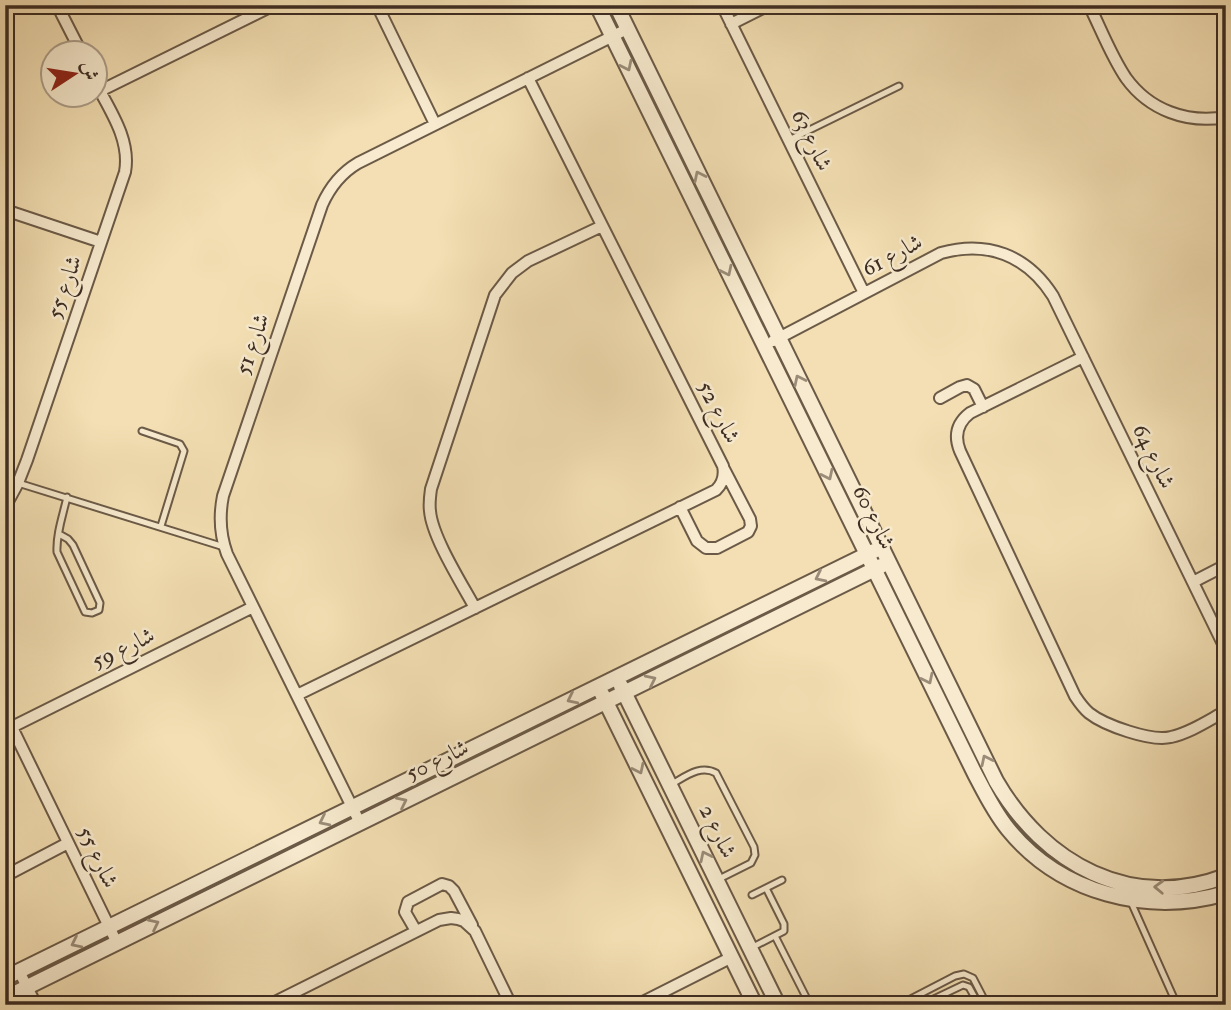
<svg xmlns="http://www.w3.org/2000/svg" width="1231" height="1010" viewBox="0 0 1231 1010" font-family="'IM FELL Double Pica',Amiri,serif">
	<rect width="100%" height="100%" fill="#f3dfb3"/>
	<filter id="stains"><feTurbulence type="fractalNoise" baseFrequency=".00286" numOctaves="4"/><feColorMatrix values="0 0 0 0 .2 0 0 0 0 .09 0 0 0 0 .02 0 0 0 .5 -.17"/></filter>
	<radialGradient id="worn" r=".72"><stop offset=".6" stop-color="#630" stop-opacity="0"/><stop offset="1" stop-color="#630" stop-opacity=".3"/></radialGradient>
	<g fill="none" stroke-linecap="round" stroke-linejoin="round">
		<defs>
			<path id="service" d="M789 140 899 86
				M142 431 180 444 184 451 161 526
				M18 483 224 547
				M59 534 68 539 73 545 100 603 99 610 92 613 85 612 57 552C56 534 63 515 67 497
				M670 785C685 777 700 764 716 773L754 847 755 855 751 863 717 880
				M752 895 782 880
				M1131 902 1177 1005
				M775 936 810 1005
				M751 948 784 931V924L766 888
				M899 1005 955 976 964 974 973 978 987 1005
				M921 1005 963 985 969 987 979 1005"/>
			<path id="minor" d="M57 5 81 52
				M377 5 435 124
				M722 5 864 293
				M1089 5C1101 29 1111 56 1126 78 1149 110 1187 124 1226 117
				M731 24 769 5
				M100 91 274 5
				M5 210 101 242
				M773 341 941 253C987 240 1027 255 1053 296L1226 650
				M1083 357 970 413C957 423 954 436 960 451L1075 696C1079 702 1083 708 1089 713 1104 725 1151 742 1171 737 1190 733 1209 720 1226 711
				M940 398 960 387 967 385 974 389 983 407
				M5 507 18 483 27 460 125 172C131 139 109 109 94 80
				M680 507 697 541 706 548H717L748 532 751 526 750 519 724 469
				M1193 582 1226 565
				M475 608C462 584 432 537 430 511 429 504 430 496 431 489L495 295 512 273 528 261 602 226
				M297 695 716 490C723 483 725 475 723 466L528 78
				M5 713 117 943
				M12 727 253 607
				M360 823 227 554C220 535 219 516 223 496L322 205C330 187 341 173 358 163L627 29
				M5 876 68 843
				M416 931 405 912 408 902 442 884 449 886 454 891 472 925
				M19 971 36 1005
				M269 1005 439 920 451 918 458 919 464 921 475 931 511 1005
				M637 1005 732 957"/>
			<path id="tertiary" d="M597 5 975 774C985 793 994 812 1008 829 1060 893 1147 916 1226 893
				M616 5 996 781C1044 864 1131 912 1226 876
				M621 686 778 1005
				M602 694 755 1005
				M5 978 874 551
				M5 998 881 566"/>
			<path id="secondary" d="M5 9 14 5"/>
		</defs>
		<use href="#service" stroke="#6b5a47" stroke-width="9"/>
		<use href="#minor" stroke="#6b5a47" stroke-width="14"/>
		<use href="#tertiary" stroke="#6b5a47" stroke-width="18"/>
		<use href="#secondary" stroke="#3e2d23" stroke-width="19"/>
		<use href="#service" stroke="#f7eace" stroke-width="5"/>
		<use href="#minor" stroke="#f7eace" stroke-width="10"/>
		<use href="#tertiary" stroke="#f7eace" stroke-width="14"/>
		<use href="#secondary" stroke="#f7eace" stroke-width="16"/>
	</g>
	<defs><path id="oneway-chevron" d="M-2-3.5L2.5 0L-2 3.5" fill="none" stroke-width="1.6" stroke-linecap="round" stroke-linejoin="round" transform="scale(1.75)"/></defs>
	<g stroke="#9a8c78">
		<use href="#oneway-chevron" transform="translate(627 66) rotate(64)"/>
		<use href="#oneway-chevron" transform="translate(699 176) rotate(-116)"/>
		<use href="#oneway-chevron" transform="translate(727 271) rotate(64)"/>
		<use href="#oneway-chevron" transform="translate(799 380) rotate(-116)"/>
		<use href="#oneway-chevron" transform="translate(828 475) rotate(64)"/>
		<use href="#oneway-chevron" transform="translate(820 577) rotate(154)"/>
		<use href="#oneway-chevron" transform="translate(928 679) rotate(64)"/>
		<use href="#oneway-chevron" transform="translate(651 680) rotate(-26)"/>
		<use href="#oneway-chevron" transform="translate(572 699) rotate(154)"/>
		<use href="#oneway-chevron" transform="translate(986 760) rotate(-116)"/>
		<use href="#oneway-chevron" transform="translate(639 769) rotate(64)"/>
		<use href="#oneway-chevron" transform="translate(402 802) rotate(-26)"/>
		<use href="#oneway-chevron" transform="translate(324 821) rotate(154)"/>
		<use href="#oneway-chevron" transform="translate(705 856) rotate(-116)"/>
		<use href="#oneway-chevron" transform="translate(1159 887) rotate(-178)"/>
		<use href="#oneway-chevron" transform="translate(154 924) rotate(-26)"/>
		<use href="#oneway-chevron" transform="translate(76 943) rotate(154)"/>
	</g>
	<g text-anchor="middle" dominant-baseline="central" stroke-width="5" stroke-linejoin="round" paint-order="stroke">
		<g font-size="23" fill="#3e2d23" stroke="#f7eace">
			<text transform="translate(812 140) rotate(64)">شارع 63</text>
			<text transform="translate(892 255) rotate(-28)">شارع 61</text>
			<text transform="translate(64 287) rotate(-71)">شارع 55</text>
			<text transform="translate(252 344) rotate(-71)">شارع 51</text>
			<text transform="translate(719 412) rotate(63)">شارع 52</text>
			<text transform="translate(1154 456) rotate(64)">شارع 64</text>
			<text transform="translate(874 517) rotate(64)">شارع 60</text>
			<text transform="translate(123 648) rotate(-26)">شارع 59</text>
			<text transform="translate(437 760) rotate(-26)">شارع 50</text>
			<text transform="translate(718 831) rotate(64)">شارع 2</text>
			<text transform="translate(98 857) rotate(64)">شارع 55</text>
		</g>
	</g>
	<rect width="1231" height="1010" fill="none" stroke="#f3dfb3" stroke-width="28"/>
	<rect x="7" y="7" width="1217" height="996" fill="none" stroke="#3e2d23" stroke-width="3.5"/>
	<rect x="14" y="14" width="1203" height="982" fill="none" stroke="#3e2d23" stroke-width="2"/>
	<g transform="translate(74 74) rotate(78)"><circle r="33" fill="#f7eace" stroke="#ad9e8a" stroke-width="2"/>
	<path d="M0-5L12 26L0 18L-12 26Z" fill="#8f2418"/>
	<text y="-10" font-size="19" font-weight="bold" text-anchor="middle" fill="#3e2d23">ش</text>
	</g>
	<rect width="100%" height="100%" filter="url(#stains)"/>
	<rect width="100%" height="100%" fill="url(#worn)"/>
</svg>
